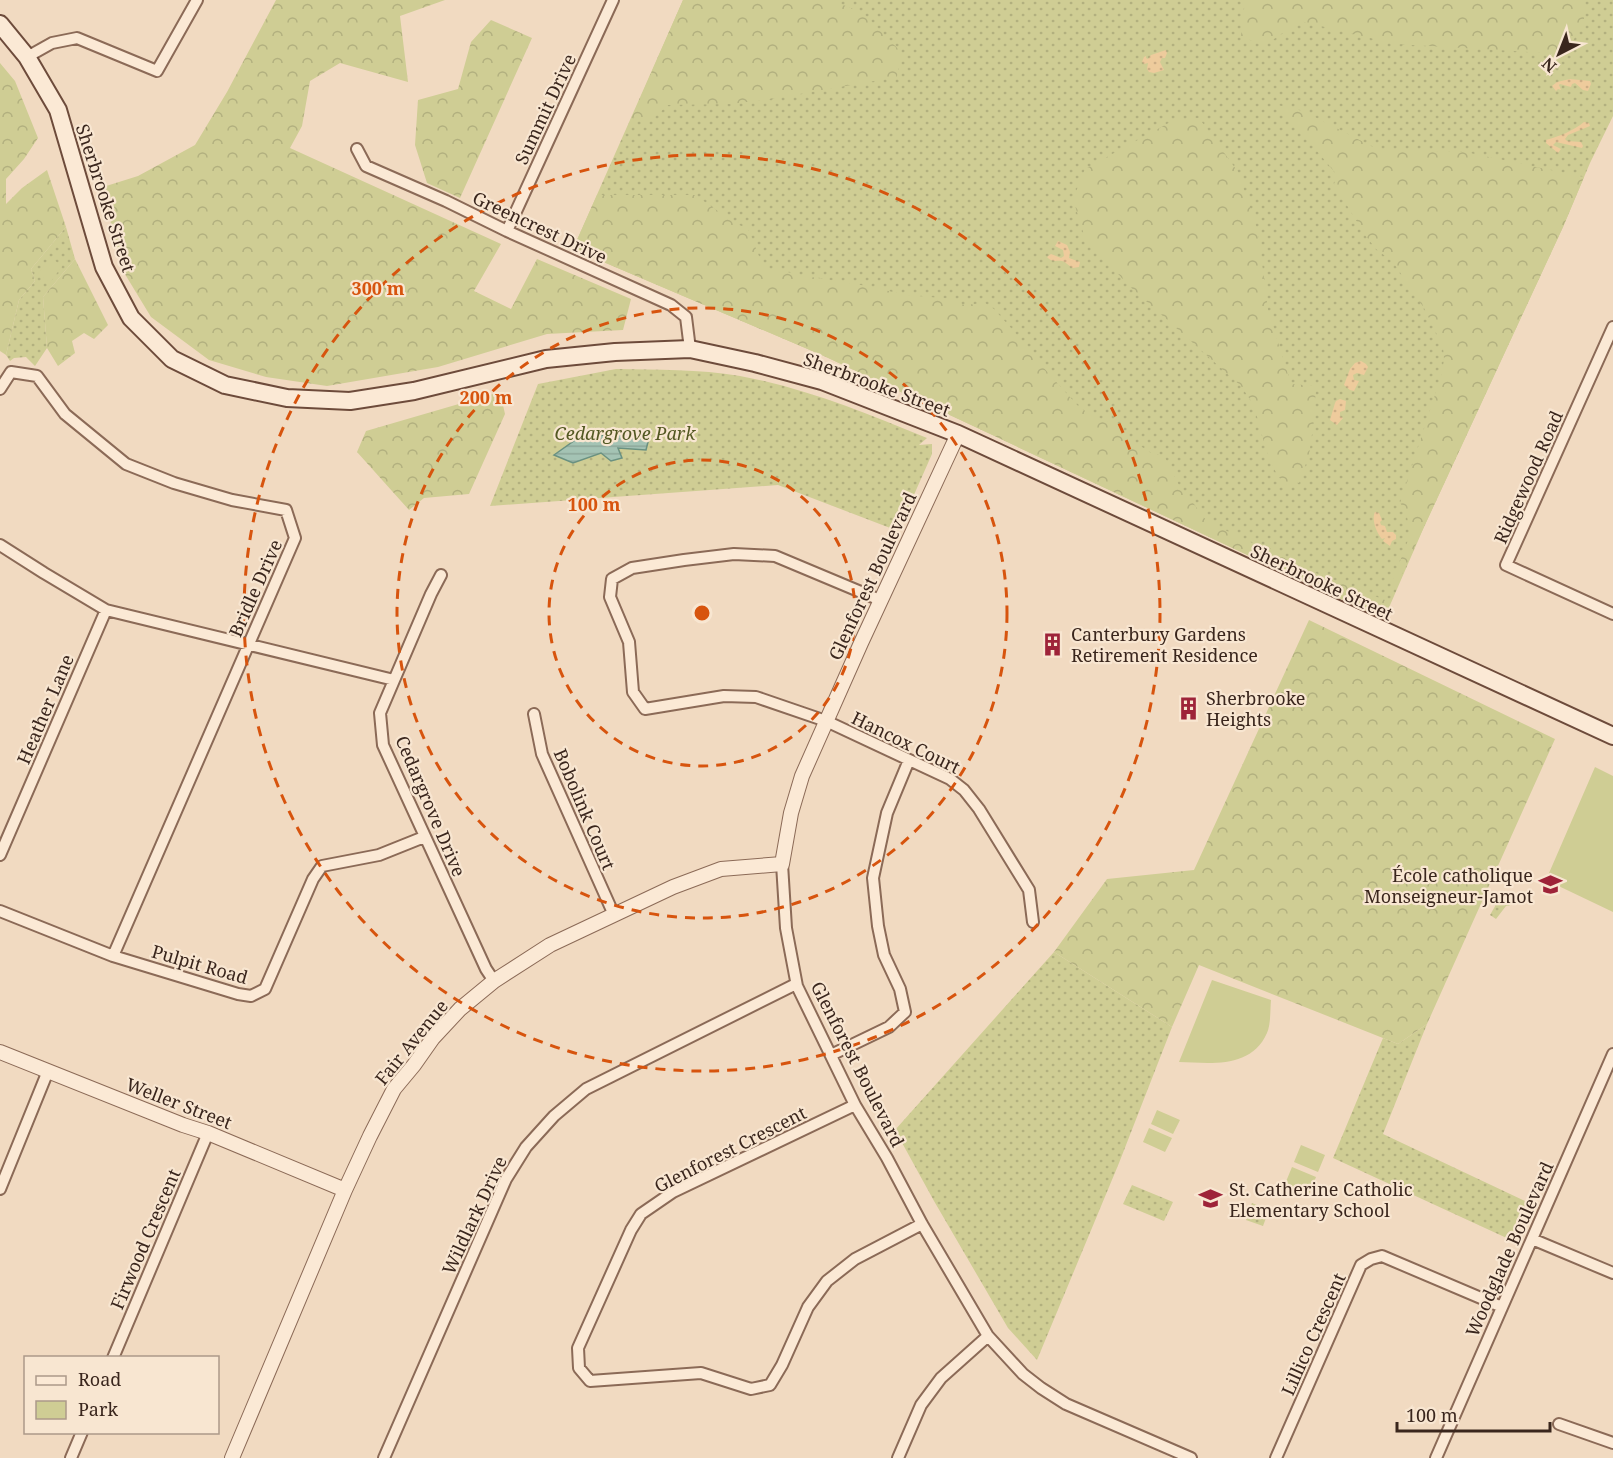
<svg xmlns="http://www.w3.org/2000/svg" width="1613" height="1458" viewBox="0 0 1613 1458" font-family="'Noto Serif',serif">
	<defs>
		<pattern id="green-dots" width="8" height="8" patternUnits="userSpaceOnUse" patternTransform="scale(1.5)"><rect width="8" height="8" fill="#cfcd94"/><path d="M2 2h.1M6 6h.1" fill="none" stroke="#b2b07f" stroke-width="1.8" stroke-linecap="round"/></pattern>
		<pattern id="forest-crowns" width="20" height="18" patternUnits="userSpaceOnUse" patternTransform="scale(1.5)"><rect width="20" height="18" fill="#cfcd94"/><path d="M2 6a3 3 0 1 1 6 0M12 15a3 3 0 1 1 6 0" fill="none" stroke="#b2b07f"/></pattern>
		<pattern id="sand-dots" width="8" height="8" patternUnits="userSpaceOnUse" patternTransform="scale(1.5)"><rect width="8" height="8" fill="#eecb9c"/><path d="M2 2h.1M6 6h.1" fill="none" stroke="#cdae86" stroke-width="1.8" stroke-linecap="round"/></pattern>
		<pattern id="water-rules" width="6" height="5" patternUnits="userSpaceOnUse" patternTransform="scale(1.5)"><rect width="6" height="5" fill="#a4c3b4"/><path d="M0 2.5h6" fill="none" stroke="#8ea79a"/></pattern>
	</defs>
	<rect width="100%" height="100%" fill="#f1dac1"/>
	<path fill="url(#green-dots)" d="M683 0H1613V116L1590 163 1563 227 1424 527 1384 619 824 356 573 249Z
		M66 227 75 259 43 297 47 348 35 366 26 357 14 358 10 361 6 355 19 300 35 281 31 269Z
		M616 369C657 370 699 369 740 376 805 388 866 413 927 438L919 445 932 444V454L898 531 778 485 490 506 538 384Z
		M1502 894 1511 896 1513 903 1509 906H1506L1496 919 1490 915Z
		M1054 952 1172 1027 1119 1163 1037 1360 1008 1328 934 1201 895 1130Z
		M1427 1024 1383 1134 1527 1202 1511 1240 1333 1158 1383 1038 1398 1044Z
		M1132 1185 1173 1202 1164 1221 1123 1204Z
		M1252 1203 1269 1210 1263 1226 1246 1220Z"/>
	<path fill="url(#forest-crowns)" d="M276 0H445L400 16 408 82 340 63 310 81 302 126 290 148 501 244 474 291 511 309 537 259 631 299 623 330 547 334 438 367 327 386 266 377 209 360 151 317 120 266 103 187 138 176 195 145 227 92Z
		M683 0H831L863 13 901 52 897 77 777 98 731 104 668 105 649 122 632 117Z
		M1245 0H1584V24L1564 54 1395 44 1300 21 1264 46 1241 36Z
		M491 20 532 38 460 198 427 183 415 145 418 100 458 89 471 42Z
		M0 63 15 81 38 138 24 159 6 179V204L22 188 47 170 66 227 31 269 35 281 19 300 6 355 0 351Z
		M1273 104 1303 111 1379 150 1465 152 1584 177 1563 227 1397 585 1392 582 1410 535 1406 510 1400 503 1442 373 1444 359 1443 347 1424 308 1393 262 1376 249 1365 235 1334 184 1337 175 1292 121Z
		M1199 118 1238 172 1258 232 1268 310 1291 384 1316 386 1314 420 1309 455 1299 483 1297 482 1288 486C1269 475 1261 427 1254 407 1251 399 1245 393 1241 386L1127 284 1084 235 1073 199 1085 169 1174 120Z
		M597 195H695L735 223 748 229 759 256 765 266 770 269 780 270 799 275 867 286 906 295 953 299 964 305 985 303 994 309 1011 328 1049 374 1079 407 1091 415 1115 424 1126 436 1142 447 1151 453 1164 456 1182 491 1194 504 1203 517 1210 523 1261 547 1269 548 1295 565 1390 602 1384 619 824 356 573 249Z
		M75 259 108 325 94 339 84 333 72 341 75 353 58 366 47 348 43 297Z
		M500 392 505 414 469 494 424 498 409 510 357 452 366 431Z
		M1309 620 1555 739 1427 1024 1398 1044 1199 965 1172 1027 1054 952 1107 879 1194 870Z"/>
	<path fill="url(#sand-dots)" d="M1166 50 1167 53 1165 58H1162L1160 62 1164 70 1154 73 1149 72 1147 69 1148 63 1144 64 1142 62 1144 57 1146 56V58L1148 59 1151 55Z
		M1570 79 1590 81 1591 84 1588 91 1583 90 1575 83 1572 84 1571 87 1560 84 1559 85 1561 90 1558 89 1556 91 1552 86 1557 82Z
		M1584 122 1589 123 1590 126 1568 135 1565 139 1567 141 1581 142 1583 146 1582 148 1556 142 1553 145 1561 149 1558 153 1546 143V140C1560 136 1573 131 1584 122Z
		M1058 241 1067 245 1070 252 1069 258 1080 262 1079 267 1073 268C1069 266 1066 262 1062 261 1055 260 1053 263 1047 257L1051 254 1061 258 1064 256 1063 250 1055 246Z
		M1361 361 1366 364 1368 367 1364 375 1357 373 1353 375 1354 380 1359 381 1354 391 1350 390 1344 385 1350 369 1355 363Z
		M1340 399 1346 401 1345 410 1340 412V416L1343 418 1337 425 1330 420 1335 403 1336 401Z
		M1375 512 1379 513 1382 520 1380 522 1381 525 1385 526 1387 532H1393L1396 535V539L1392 541 1390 546 1383 541 1385 538 1382 539C1377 533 1371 520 1375 512Z"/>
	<path fill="#cfcd94" d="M50 257 62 266 50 283 38 274Z
		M1595 767 1613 776V912L1546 880Z
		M1212 980 1271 1000C1270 1010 1271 1024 1267 1033 1251 1069 1211 1063 1179 1062Z
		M1157 1110 1180 1120 1173 1134 1151 1124Z
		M1149 1128 1172 1138 1165 1152 1143 1142Z
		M1301 1145 1325 1155 1318 1172 1294 1162Z
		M1292 1167 1316 1177 1309 1194 1285 1184Z"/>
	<path fill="url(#water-rules)" stroke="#6a9181" stroke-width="1.5" d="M651 430 646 450 618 448 622 458 611 461 601 453 573 463 554 455 578 438Z"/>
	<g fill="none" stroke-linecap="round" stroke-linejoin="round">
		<defs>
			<path id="minor" d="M27 57 52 43 77 38 157 71 197 0
				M357 149 366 166 446 201 507 231 671 305 686 317 690 349
				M507 231 613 0
				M1613 327 1506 565 1613 614
				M0 389 11 372 37 376 65 414 126 464 174 483 232 500 286 510 295 538 113 956
				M0 545 44 573 106 610 394 680
				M441 575 431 594 380 713 383 745 486 969 494 981
				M880 600 775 556 734 554 684 560 632 568 612 579 610 597 629 642 633 692 645 709 724 696 756 697 826 721 950 779 964 790 979 809 1029 890 1033 922
				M534 714 542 754 614 915
				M0 855 106 610
				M782 864 786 928 797 986 855 1105 887 1158 922 1224 988 1336 1023 1374 1041 1388 1066 1404 1191 1458
				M0 911 113 956 238 994 251 996 265 989 313 879 322 866 379 855 424 837
				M831 1055 889 1027 905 1012 900 989 884 955 878 926 873 878 887 813 909 760
				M855 1105 673 1192 641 1214 631 1230 578 1348 579 1368 590 1381 701 1373 751 1389 770 1385 782 1365 808 1307 827 1281 855 1259 922 1224
				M0 1189 48 1071
				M1532 1239 1613 1273
				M113 1358 208 1133
				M1559 1424 1613 1443
				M71 1458 82 1432
				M384 1458 506 1179 526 1147 554 1116 586 1089 796 984
				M898 1458 921 1405 941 1378 988 1336
				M1276 1458 1361 1265 1371 1259 1382 1256 1502 1307
				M1436 1458 1613 1054"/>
			<path id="tertiary" d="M0 1052 183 1125 208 1133 345 1190
				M232 1458 345 1190 370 1136 394 1089 414 1065 433 1038 460 1009 494 981 550 945 673 887 721 869 782 864 791 813 802 776 861 643 958 434"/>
			<path id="secondary" d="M0 24 27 57 58 110 104 267 131 318 172 359 225 385 287 398 350 401 414 391 546 359 615 352 690 349 755 363 822 381 958 434 1613 736"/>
		</defs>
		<use href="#minor" stroke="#8b6a57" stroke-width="14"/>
		<use href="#tertiary" stroke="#8b6a57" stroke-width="16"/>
		<use href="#secondary" stroke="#6d4b3b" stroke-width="20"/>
		<use href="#minor" stroke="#fbe9d5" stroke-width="10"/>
		<use href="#tertiary" stroke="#fbe9d5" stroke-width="14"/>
		<use href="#secondary" stroke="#fbe9d5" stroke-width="16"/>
	</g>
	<g fill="none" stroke="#d7540e" stroke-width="3" stroke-dasharray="10 8">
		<circle cx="702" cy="613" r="153"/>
		<circle cx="702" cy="613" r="305"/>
		<circle cx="702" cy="613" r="458"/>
	</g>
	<defs>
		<symbol id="building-bare" viewBox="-9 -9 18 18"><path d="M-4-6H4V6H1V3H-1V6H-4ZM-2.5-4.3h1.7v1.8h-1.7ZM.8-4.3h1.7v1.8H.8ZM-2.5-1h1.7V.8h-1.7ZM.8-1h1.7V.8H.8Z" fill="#9e2339" stroke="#f8e6d1" stroke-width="2.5" paint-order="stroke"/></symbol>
		<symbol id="school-bare" viewBox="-9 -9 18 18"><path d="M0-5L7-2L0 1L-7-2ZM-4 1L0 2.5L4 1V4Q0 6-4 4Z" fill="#9e2339" stroke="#f8e6d1" stroke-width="2.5" paint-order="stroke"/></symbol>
	</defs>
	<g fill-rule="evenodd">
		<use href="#building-bare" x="1036" y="628" width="33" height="33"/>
		<use href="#building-bare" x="1172" y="692" width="33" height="33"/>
		<use href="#school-bare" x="1534" y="868" width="33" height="33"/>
		<use href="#school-bare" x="1194" y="1182" width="33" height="33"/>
	</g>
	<g text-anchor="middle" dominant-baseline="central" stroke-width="4.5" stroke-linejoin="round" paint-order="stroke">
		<g font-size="18" fill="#3a261d" stroke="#f8e6d1">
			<text transform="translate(545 109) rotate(-65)">Summit Drive</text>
			<text transform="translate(106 198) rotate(72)">Sherbrooke Street</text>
			<text transform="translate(540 227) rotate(25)">Greencrest Drive</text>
			<text transform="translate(877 384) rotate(20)">Sherbrooke Street</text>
			<text transform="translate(1528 477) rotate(-66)">Ridgewood Road</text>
			<text transform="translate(872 576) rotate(-65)">Glenforest Boulevard</text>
			<text transform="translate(1322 582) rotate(25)">Sherbrooke Street</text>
			<text transform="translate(255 588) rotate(-66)">Bridle Drive</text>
			<text transform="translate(45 709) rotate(-67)">Heather Lane</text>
			<text transform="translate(906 742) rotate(26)">Hancox Court</text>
			<text transform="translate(431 806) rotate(67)">Cedargrove Drive</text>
			<text transform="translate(585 809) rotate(67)">Bobolink Court</text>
			<text transform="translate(200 964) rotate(16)">Pulpit Road</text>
			<text transform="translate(411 1042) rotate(-51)">Fair Avenue</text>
			<text transform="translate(858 1064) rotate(63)">Glenforest Boulevard</text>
			<text transform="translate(179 1103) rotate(21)">Weller Street</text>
			<text transform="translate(730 1149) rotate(-27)">Glenforest Crescent</text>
			<text transform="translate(474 1215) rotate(-65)">Wildlark Drive</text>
			<text transform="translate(145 1239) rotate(-67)">Firwood Crescent</text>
			<text transform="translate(1509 1249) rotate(-66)">Woodglade Boulevard</text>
			<text transform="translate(1313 1334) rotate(-66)">Lillico Crescent</text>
		</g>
		<g font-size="18" font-style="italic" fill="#535822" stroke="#f8e6d1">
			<text x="625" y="433">Cedargrove Park</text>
		</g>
		<g font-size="18" fill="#3a261d" stroke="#f8e6d1" text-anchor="start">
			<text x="1071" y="634">Canterbury Gardens<tspan x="1071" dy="21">Retirement Residence</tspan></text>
			<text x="1206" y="698">Sherbrooke<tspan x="1206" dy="21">Heights</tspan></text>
			<text x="1533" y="875" text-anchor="end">École catholique<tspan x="1533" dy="21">Monseigneur-Jamot</tspan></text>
			<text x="1229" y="1189">St. Catherine Catholic<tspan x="1229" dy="21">Elementary School</tspan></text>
		</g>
	</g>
	<circle cx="702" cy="613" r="9" fill="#d7540e" stroke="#f8e6d1" stroke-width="3"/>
	<g font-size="18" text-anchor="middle" font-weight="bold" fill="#d7540e" stroke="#f8e6d1" stroke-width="4.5" stroke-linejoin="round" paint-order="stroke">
		<text x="378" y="295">300 m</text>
		<text x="486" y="404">200 m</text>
		<text x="594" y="511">100 m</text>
	</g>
	<rect x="24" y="1356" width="195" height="78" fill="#f8e6d1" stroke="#ac9989" stroke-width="1.5"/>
	<rect x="36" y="1376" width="30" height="9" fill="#fbe9d5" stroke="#ac9989" stroke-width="1.5"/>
	<text x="78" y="1386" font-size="18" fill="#3a261d">Road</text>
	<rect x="36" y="1401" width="30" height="18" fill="#cfcd94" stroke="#ac9989" stroke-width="1.5"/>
	<text x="78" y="1416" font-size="18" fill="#3a261d">Park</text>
	<g transform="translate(1559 54) rotate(222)" stroke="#f8e6d1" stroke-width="4.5" paint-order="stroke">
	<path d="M0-4.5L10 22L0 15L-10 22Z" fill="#3a261d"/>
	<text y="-9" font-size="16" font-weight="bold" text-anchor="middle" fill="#3a261d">N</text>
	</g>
	<path d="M1397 1422v9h153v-9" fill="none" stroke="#3a261d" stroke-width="3"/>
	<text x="1406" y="1422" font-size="18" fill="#3a261d" stroke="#f8e6d1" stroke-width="4.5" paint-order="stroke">100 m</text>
</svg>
